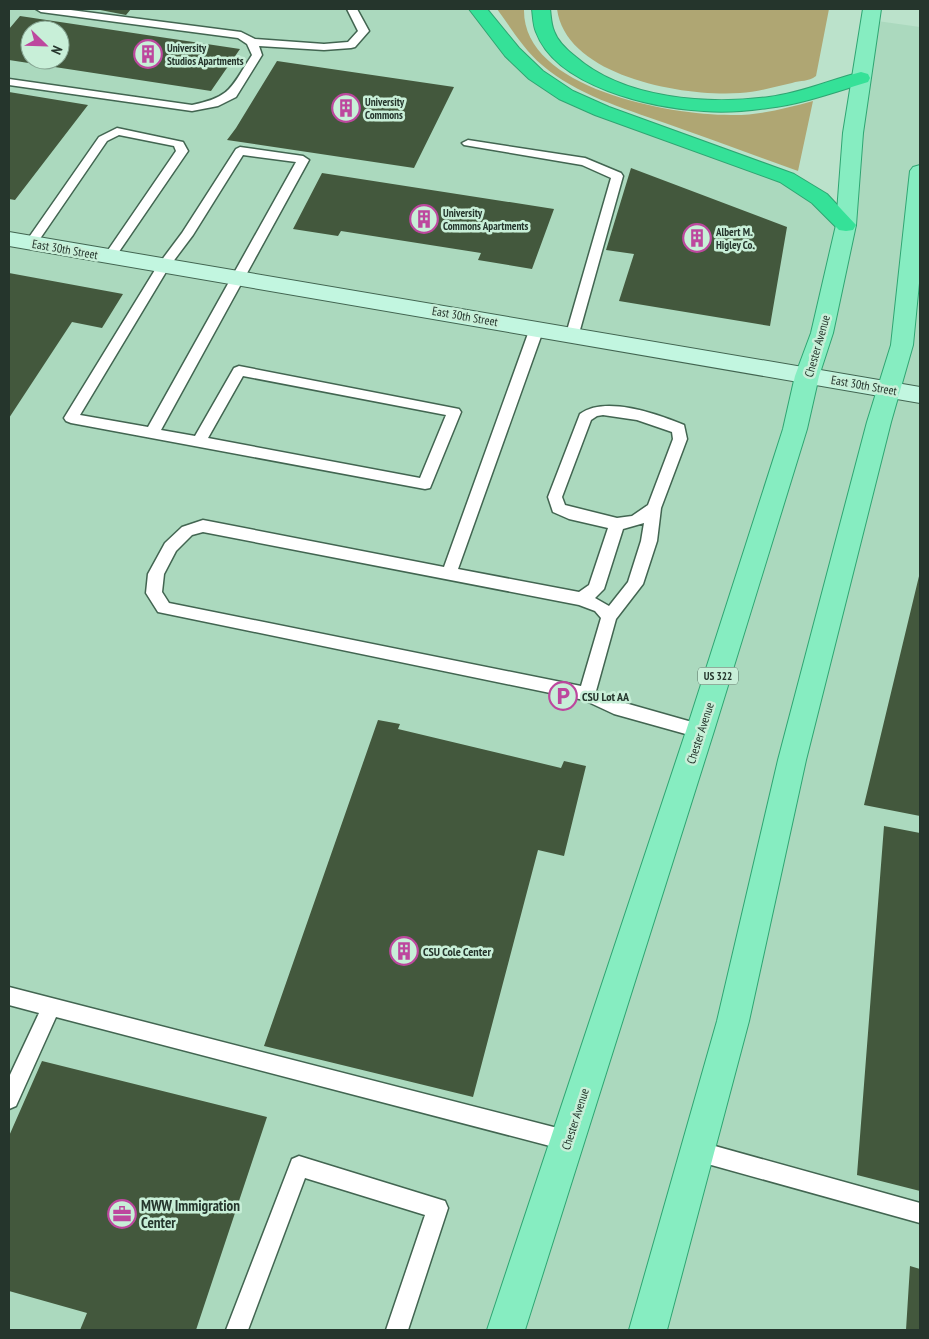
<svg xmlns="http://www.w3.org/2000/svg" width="929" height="1339" viewBox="0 0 929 1339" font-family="'PT Sans Narrow',sans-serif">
	<rect width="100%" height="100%" fill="#bbe2cb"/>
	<path fill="#abd9be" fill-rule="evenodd" d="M9 9H478L512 52 566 95 787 178 846 224 870 20 920 27V1330H9ZM30 30H60V60H30Z"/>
	<path fill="#afa673" d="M497 9H524C522 90 674 116 734 115 761 115 787 108 813 101L798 171C754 155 710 139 665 123 623 108 577 95 542 65 524 50 511 28 497 9Z
		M557 9H829L816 76C808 82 801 80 792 83 774 87 757 92 740 93 684 97 566 77 557 9Z"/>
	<path fill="#43583d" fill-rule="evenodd" d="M95 9H131L126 15Z
		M20 16 240 49 211 91 9 60V29ZM30 30H60V60H30Z
		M277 61 454 87 414 168 227 140 236 128Z
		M9 92 88 105 15 200 9 199Z
		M631 168 787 227 770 326 619 301 634 254 606 250Z
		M322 173 554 209 532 269 478 260 481 253 341 231 338 236 293 229Z
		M9 273 123 294 102 328 72 322 9 418Z
		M920 572V816L864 805Z
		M378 720 400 724 398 729 561 768 564 761 586 766 564 856 538 850 473 1097 264 1046Z
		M884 826 920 833V1191L857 1175Z
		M42 1061 267 1117 196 1330H80L87 1313 9 1291V1136Z
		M910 1266 920 1269V1330H906Z"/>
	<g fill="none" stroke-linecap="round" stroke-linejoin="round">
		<defs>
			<path id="lane" d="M36 9H63L241 32 255 39 324 44 348 42 358 31 347 9H357L369 31 355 47 351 48 324 50 259 46 262 55 236 97 218 106 192 111 9 85V79L192 105C232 97 231 87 252 55L247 44 238 38 41 12Z
				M117 128 183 142 188 151 114 259 110 260 104 256 176 151 174 146 119 135 107 141 35 246H27L25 243 99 137Z
				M468 140 585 158 621 173 623 176 578 337H568L566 334 611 178 582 165 464 145 462 143Z
				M240 147 303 156 309 160 161 430 195 436 234 368 239 366 459 409 461 412 430 488 425 489 71 423 66 421 64 418 158 265 182 233 236 149ZM243 155 296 162 148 427 80 415 169 267 193 235ZM243 376 446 415 420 478 208 438Z
				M537 324 542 325 544 328 458 569 579 592 589 585 608 528 569 519 553 512 548 497 580 414C605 395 658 414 684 425L687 439 661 508 657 541 643 584 616 619 596 691 618 701 706 726 708 731 706 736 700 738 614 714 584 700 158 612 146 593 148 574 165 543 182 527 203 520 444 567 530 328 532 325ZM603 415 637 420 672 432 673 439 648 505 632 516 617 518 565 505 562 497 591 420 597 416ZM644 523 641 541 628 582 609 606 595 598 604 589 623 529ZM203 532 579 605 595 611 601 618 581 686 169 603 162 592 164 574 176 551 192 535Z
				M9 987 569 1131 576 1134 579 1141 576 1148 569 1151 56 1017 16 1106 9 1109V1077L39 1013 9 1005Z
				M697 1141 920 1203V1223L697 1161 690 1158 687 1151 690 1144Z
				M299 1156 445 1201 448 1208 408 1330H386L425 1215 305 1178 248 1330H226L292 1159Z"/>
			<path id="secondary" d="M9 232 920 387V403L9 246Z"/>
			<path id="primary" d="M863 9H881L863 133 856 225 833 333 819 376 807 429 714 731 525 1330H487L686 731 783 429 795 376 811 333 836 225 843 133Z
				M920 165V273L913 345 891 422 806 760 749 1021 667 1330H629L717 1021 778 760 867 422 891 345 910 171 913 167Z"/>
			<path id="highway" d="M469 9H487L519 48 543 71 573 91 609 107 794 174 827 194 856 225 853 230 846 231 839 230 812 203 780 182 595 115 559 99 529 79 505 56Z
				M532 9H550C551 16 551 24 554 31 558 42 567 50 576 57 624 99 708 105 769 97 801 93 830 80 861 72L868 74 870 78 868 82C835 92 802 104 768 108 747 111 725 113 704 111 652 108 556 87 536 32 533 25 533 16 532 9Z"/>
		</defs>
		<use href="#lane" stroke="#426551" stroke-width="3"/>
		<use href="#secondary" stroke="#426551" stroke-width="2"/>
		<use href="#primary" stroke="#2fa572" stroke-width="2"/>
		<use href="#highway" stroke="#2fa572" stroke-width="2"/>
		<use href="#lane" fill="#fff" fill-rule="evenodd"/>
		<use href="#secondary" fill="#c2f6e0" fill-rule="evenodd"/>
		<use href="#primary" fill="#86edc1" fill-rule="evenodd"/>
		<use href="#highway" fill="#35e198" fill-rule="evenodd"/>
	</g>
	<defs>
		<symbol id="building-ring" viewBox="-11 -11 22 22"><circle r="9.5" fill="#c8efd8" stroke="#bd479e" stroke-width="1.5"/><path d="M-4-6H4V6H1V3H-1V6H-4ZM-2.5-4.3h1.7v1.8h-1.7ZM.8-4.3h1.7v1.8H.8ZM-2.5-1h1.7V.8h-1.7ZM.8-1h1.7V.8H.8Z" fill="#bd479e"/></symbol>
		<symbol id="parking-ring" viewBox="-11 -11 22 22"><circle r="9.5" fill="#c8efd8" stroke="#bd479e" stroke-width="1.5"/><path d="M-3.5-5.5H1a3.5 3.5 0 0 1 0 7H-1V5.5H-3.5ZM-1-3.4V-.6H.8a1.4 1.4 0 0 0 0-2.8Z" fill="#bd479e"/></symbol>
		<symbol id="office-ring" viewBox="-11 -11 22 22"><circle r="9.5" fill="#c8efd8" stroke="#bd479e" stroke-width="1.5"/><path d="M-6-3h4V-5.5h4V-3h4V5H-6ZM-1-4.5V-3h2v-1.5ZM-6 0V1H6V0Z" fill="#bd479e"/></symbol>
	</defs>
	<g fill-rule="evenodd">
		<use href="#building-ring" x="132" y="38" width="32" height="32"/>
		<use href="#building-ring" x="330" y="92" width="32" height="32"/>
		<use href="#building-ring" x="408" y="203" width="32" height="32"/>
		<use href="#building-ring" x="681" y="222" width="32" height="32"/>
		<use href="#parking-ring" x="547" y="680" width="32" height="32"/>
		<use href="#building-ring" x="388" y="935" width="32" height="32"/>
		<use href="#office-ring" x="106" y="1198" width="32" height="32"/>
	</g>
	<g text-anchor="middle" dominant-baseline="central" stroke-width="5" stroke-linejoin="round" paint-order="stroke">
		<g font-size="11" font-weight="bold" fill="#25352c" stroke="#c8efd8" text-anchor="start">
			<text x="167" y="48">University<tspan x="167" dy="13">Studios Apartments</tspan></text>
			<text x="365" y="102">University<tspan x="365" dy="13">Commons</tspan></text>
			<text x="443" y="213">University<tspan x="443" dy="13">Commons Apartments</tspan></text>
			<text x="716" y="232">Albert M.<tspan x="716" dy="13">Higley Co.</tspan></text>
		</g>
		<rect fill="#c8efd8" stroke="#566d60" stroke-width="1" x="698" y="667.5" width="40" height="17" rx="4"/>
		<g font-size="11" font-weight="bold" fill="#25352c">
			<text x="718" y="676">US 322</text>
		</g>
		<g font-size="12" fill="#25352c" stroke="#c8efd8">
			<text transform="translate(65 249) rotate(10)">East 30th Street</text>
			<text transform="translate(465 316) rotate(10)">East 30th Street</text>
			<text transform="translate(817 346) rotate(-74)">Chester Avenue</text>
			<text transform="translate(864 385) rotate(10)">East 30th Street</text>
			<text transform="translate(700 733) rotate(-72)">Chester Avenue</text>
			<text transform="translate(575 1119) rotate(-72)">Chester Avenue</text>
		</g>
		<g font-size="12" font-weight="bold" fill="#25352c" stroke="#c8efd8" text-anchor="start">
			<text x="582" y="696">CSU Lot AA</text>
			<text x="423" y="951">CSU Cole Center</text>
		</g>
		<g font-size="15" font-weight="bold" fill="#25352c" stroke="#c8efd8" text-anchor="start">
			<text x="141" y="1205">MWW Immigration<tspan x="141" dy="17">Center</tspan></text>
		</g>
	</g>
	<rect width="929" height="1339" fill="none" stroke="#25352c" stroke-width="20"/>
	<g transform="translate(45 45) rotate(113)"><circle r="24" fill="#c8efd8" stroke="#87a593"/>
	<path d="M0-4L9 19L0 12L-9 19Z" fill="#bd479e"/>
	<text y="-8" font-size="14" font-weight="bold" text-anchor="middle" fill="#25352c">N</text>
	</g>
</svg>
